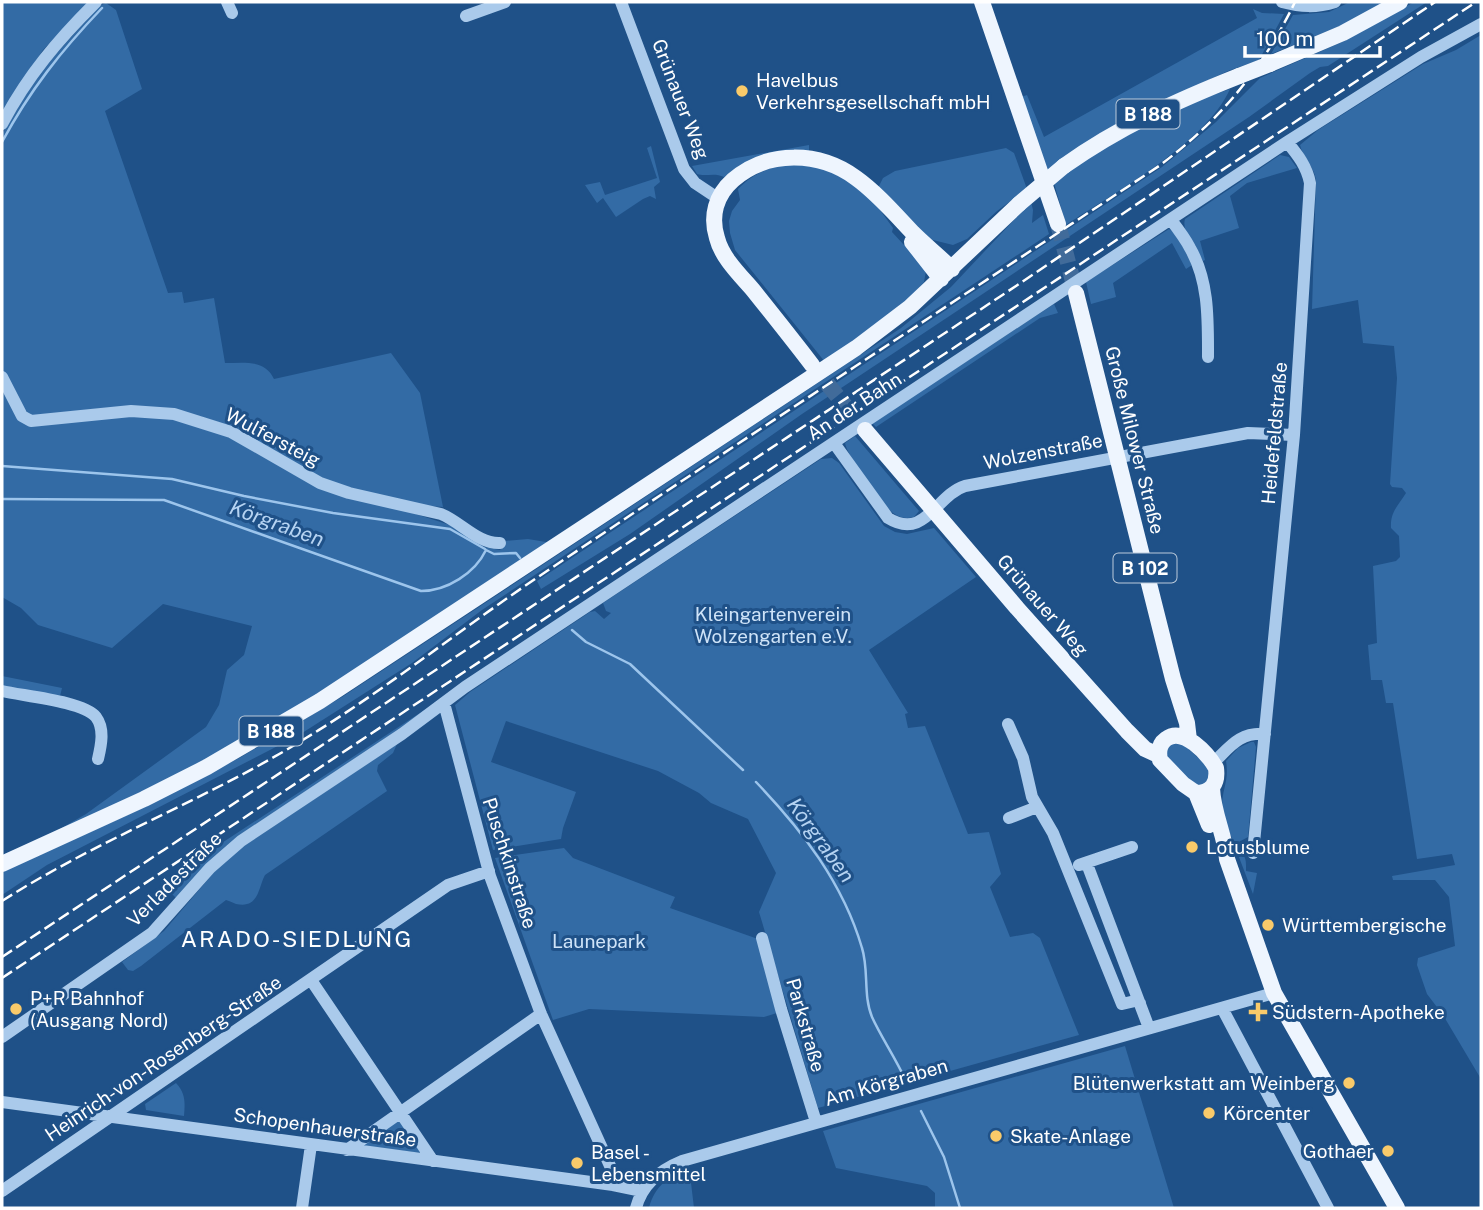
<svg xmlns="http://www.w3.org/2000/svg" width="1483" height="1210" viewBox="0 0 1483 1210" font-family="'Public Sans',sans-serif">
	<rect width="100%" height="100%" fill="#1f5188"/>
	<path fill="#336ba5" d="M2 2H89L43 50 2 113Z
		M1350 2H1387L1340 26 1271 54 1293 15 1329 12Z
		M1414 2H1427L1328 66 1320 67 1310 73 1249 117 802 414 630 534 541 589 537 581 1162 167 1216 122 1260 78 1342 42Z
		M106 3 116 10 142 89 105 111 168 293 182 292 184 303 214 298 225 363C244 363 265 359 274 379L391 353 420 393 443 507 428 506 333 484 200 416 36 418 25 411 2 370V134L38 74 99 6Z
		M1253 9 1262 13 1284 14 1259 60 1228 71 1141 111 1047 173 1021 97 1027 95 1044 137 1257 18Z
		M1481 35V1079L1443 1015 1427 994 1417 965 1418 958 1455 946 1449 897 1435 880H1393L1392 876 1455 865 1452 854 1417 859 1393 703H1386L1382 680H1371L1368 645 1377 643 1373 566 1396 561 1400 557 1399 536 1391 528C1390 512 1398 506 1406 493L1402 488 1392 487 1390 484 1397 378 1394 346 1363 343 1358 300 1312 309 1316 180C1314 166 1303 158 1300 145L1318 130 1423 64 1456 50Z
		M1230 89C1206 143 1115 192 1066 225L1054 183 1086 158 1179 107Z
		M809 145V154L742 164 724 177C714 172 706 177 697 174L692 166Z
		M651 146 660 182 654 187 656 199 650 196 643 199 616 217 603 198 597 203 585 185 600 182 605 195 657 178 647 148Z
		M1006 148 1014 153 1027 189 997 211 967 239 953 245 929 239 878 188 883 178 895 171Z
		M1280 155 1289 157 1297 168 1247 183 1230 196 1239 228 1200 241 1205 260 1203 261C1196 249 1181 232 1185 219Z
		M805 163 843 176 875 203 893 228 892 232 904 245H910L926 271 924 282 910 298 825 362 735 250 730 233 729 221 732 211 740 200 738 189C757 169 778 165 805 163Z
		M1031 202 1033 210 1032 223 1043 215 1049 234 482 610 412 663 299 735 47 865 2 895V872L136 811 241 757 342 697 479 607 901 328 951 287Z
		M1169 229 1177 235 1192 265 1186 269 1172 243 1113 283 1116 297 1091 304 1086 282Z
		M1054 304 1058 313 1040 318 876 427 872 423Z
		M2 386 17 417 130 415 170 418 230 435 306 479 450 525 484 547 500 550 505 541 528 539 552 543 420 630 257 732 142 793 2 858V855L46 837 86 814 206 727 219 705 227 670 244 655 252 626 163 604 112 648 38 625 21 608 2 597Z
		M855 436 919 511 914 517C906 519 900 518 893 513 882 505 847 456 845 443Z
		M832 458 839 463 884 526 895 532 907 534 934 528 976 577 869 650 908 713 905 714 908 728 925 726 968 834 989 832 1001 874 990 887 1010 937 1033 933 1040 938 1079 1035 818 1108 759 912 776 873 748 819 711 803 699 793 658 771 506 721 491 762 576 792 563 828 561 839 493 850 455 705 470 692 590 612 595 611 604 619 611 613 606 611 603 603 821 459Z
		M2 676 62 688 60 696 2 687Z
		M432 705 399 729 243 833 177 899 161 883Z
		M1251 742H1254L1256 747 1248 837 1237 843V851C1247 855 1246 861 1246 871L1257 873 1253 894 1223 815C1219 792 1230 784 1226 761L1238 748Z
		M1182 743 1209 768 1210 773 1208 782 1199 786 1193 784 1166 756 1167 748 1170 744Z
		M397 744 393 753 378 765 377 771 387 791 265 875C258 888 259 909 236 904 233 903 230 901 226 900L141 966 133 971 128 970 122 962 164 931 215 871 241 848Z
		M564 848 573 858 675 897 670 908 758 939 777 1013 764 1017 589 1009 553 1020 495 858Z
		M1125 1046 1174 1208H935V1193L927 1186 836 1168 823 1131Z
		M176 1083C186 1094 185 1103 184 1116L146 1110 145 1104Z
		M398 1119 422 1153 360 1146Z
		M689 1166 694 1208H649C655 1185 669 1177 689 1166Z"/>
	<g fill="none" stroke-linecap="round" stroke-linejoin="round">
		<path stroke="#9dc5ec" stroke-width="2.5" d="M2 142C30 90 61 51 102 8
			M2 466 172 479 244 496 333 513 450 529 485 549
			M2 499 164 500 421 591C447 591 475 573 486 550L494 554 516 553 520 558
			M572 630 586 642 630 664 743 770
			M756 782C802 830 843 883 862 948 869 970 863 996 872 1017 881 1037 895 1057 905 1079
			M921 1111 944 1157 960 1208"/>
		<path stroke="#416b9a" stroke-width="16" stroke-dasharray="16 8" stroke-linecap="butt" d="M1058 224 1076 293
			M812 365 865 430"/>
		<path stroke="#aacaeb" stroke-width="12" d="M227 2 232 13
			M621 2 684 169 695 183 719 199
			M1282 2C1301 7 1316 8 1335 2
			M466 16 505 2
			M2 124C28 75 57 41 96 2
			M1171 220C1178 229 1185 238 1190 248 1209 281 1208 319 1208 357
			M2 377 22 416 31 421 131 411 174 414 231 432 320 483 349 493 441 514C461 522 478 544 500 543
			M834 443 888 518C925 541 936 495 965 486L1248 433 1294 435
			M2 691C23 696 83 701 96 717 105 729 101 746 98 759
			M444 703 490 876 541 1014 611 1168 613 1185
			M1008 724 1023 758 1032 797 1053 833 1122 1004 1135 1001 1140 1003
			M1213 763C1230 747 1239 732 1265 734
			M1009 818 1037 807
			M1253 853 1294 435 1310 183C1307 167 1298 155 1287 142
			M1087 864 1149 1028
			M1079 865 1132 847
			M762 938 781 1009 816 1122
			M311 980 433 1161
			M1222 1008 1328 1208
			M2 1037 152 933 210 868 241 841 402 734 465 687 1287 142 1421 57 1481 24
			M2 1102 613 1185 642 1191
			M347 1150 541 1014
			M2 1191 448 885 489 871
			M302 1208 311 1145
			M636 1208C642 1184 660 1170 682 1161L1274 993"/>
		<path stroke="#eef5fe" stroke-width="16" d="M982 2 1058 224
			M1270 64 1343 33 1400 2
			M1064 166C1119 127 1176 101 1239 76
			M912 242 941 279
			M1076 293 1173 679 1187 723 1189 740
			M812 365C793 340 773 315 753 290 740 275 722 258 717 238 710 216 716 195 733 180 768 150 819 151 856 178 877 193 895 214 913 233 926 246 939 256 952 269
			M865 430 1017 608 1127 731 1145 749 1158 755
			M1212 788C1213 813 1225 835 1227 859L1274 993 1397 1208
			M1196 793C1212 793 1218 783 1216 768 1208 754 1183 726 1166 739 1159 744 1158 751 1160 760L1183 784 1196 793 1209 825
			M2 864 144 799 207 767 320 701 856 348 910 307 1019 204"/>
		<path stroke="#fff" stroke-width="2.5" stroke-dasharray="12 5" stroke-linecap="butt" d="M2 901C99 839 208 799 306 738 388 688 463 627 544 573 748 436 954 302 1159 166 1220 120 1262 70 1295 2
			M2 957 1016 286 1435 2
			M2 978 1476 2"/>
		<path stroke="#eef5fe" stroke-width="16" d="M1239 76 1270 64
			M1019 204 1064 166"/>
	</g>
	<g fill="#f9ca6a" stroke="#1f5188" stroke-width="2.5">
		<circle cx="742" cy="91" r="7"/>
		<circle cx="1192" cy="847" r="7"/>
		<circle cx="1268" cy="925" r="7"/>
		<circle cx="16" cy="1009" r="7"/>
		<path d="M1254.5 1001.5h7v7h7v7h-7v7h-7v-7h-7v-7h7z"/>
		<circle cx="1349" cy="1083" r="7"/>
		<circle cx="1209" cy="1113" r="7"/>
		<circle cx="996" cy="1136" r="7"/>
		<circle cx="1388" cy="1151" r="7"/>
		<circle cx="577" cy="1163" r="7"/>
	</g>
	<g text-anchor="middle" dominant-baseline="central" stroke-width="6" stroke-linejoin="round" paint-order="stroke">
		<g fill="#1f5188" stroke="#bccbdb" stroke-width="2">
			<rect x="1116.5" y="99.5" width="63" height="29" rx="5"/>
			<rect x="1113.5" y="553.5" width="63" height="29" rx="5"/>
			<rect x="239.5" y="716.5" width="63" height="29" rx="5"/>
		</g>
		<g font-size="18" font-weight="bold" fill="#fff">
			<text x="1148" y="114">B 188</text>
			<text x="1145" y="568">B 102</text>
			<text x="271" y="731">B 188</text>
		</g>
		<g font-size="19" fill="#fff" stroke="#1f5188" text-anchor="start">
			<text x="756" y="80">Havelbus<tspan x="756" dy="22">Verkehrsgesellschaft mbH</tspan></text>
			<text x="1206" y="847">Lotusblume</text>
			<text x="1282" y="925">Württembergische</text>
			<text x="30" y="998">P+R Bahnhof<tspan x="30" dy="22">(Ausgang Nord)</tspan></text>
			<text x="1272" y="1012">Südstern-Apotheke</text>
			<text x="1335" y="1083" text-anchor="end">Blütenwerkstatt am Weinberg</text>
			<text x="1223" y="1113">Körcenter</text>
			<text x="1010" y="1136">Skate-Anlage</text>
			<text x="1374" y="1151" text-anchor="end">Gothaer</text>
			<text x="591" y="1152">Basel -<tspan x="591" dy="22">Lebensmittel</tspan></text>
		</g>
		<g font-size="19" fill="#fff" stroke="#1f5188">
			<text transform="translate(681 99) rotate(69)">Grünauer Weg</text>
			<text transform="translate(854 406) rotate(-33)">An der Bahn</text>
			<text transform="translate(1274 433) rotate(-85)">Heidefeldstraße</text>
			<text transform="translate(273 437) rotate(28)">Wulfersteig</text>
			<text transform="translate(1135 440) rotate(76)">Große Milower Straße</text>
			<text transform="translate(1043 451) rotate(-11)">Wolzenstraße</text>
			<text transform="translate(1043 605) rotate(49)">Grünauer Weg</text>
			<text transform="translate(510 863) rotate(72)">Puschkinstraße</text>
			<text transform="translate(174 879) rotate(-45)">Verladestraße</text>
			<text transform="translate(806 1025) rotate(74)">Parkstraße</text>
			<text transform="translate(163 1058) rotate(-34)">Heinrich-von-Rosenberg-Straße</text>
			<text transform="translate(886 1082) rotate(-16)">Am Körgraben</text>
			<text transform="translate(325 1127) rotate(8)">Schopenhauerstraße</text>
		</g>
		<g font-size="19" fill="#cee3f8" stroke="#1f5188">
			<text x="773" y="614">Kleingartenverein<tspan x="773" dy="22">Wolzengarten e.V.</tspan></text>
			<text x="599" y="941">Launepark</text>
		</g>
		<g font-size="21" font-style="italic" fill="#b5d3f2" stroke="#1f5188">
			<text transform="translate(277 523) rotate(20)">Körgraben</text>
			<text transform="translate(821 840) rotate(54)">Körgraben</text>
		</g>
		<g font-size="23" letter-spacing="2" fill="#fff" stroke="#1f5188">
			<text x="297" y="938">ARADO-SIEDLUNG</text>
		</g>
	</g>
	<rect width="1483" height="1210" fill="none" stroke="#ffffff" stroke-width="7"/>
	<path d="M1245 46v10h135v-10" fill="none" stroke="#ffffff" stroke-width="3.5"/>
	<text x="1256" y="46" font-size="21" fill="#ffffff" stroke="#1f5188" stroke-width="5" paint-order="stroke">100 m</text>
</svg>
